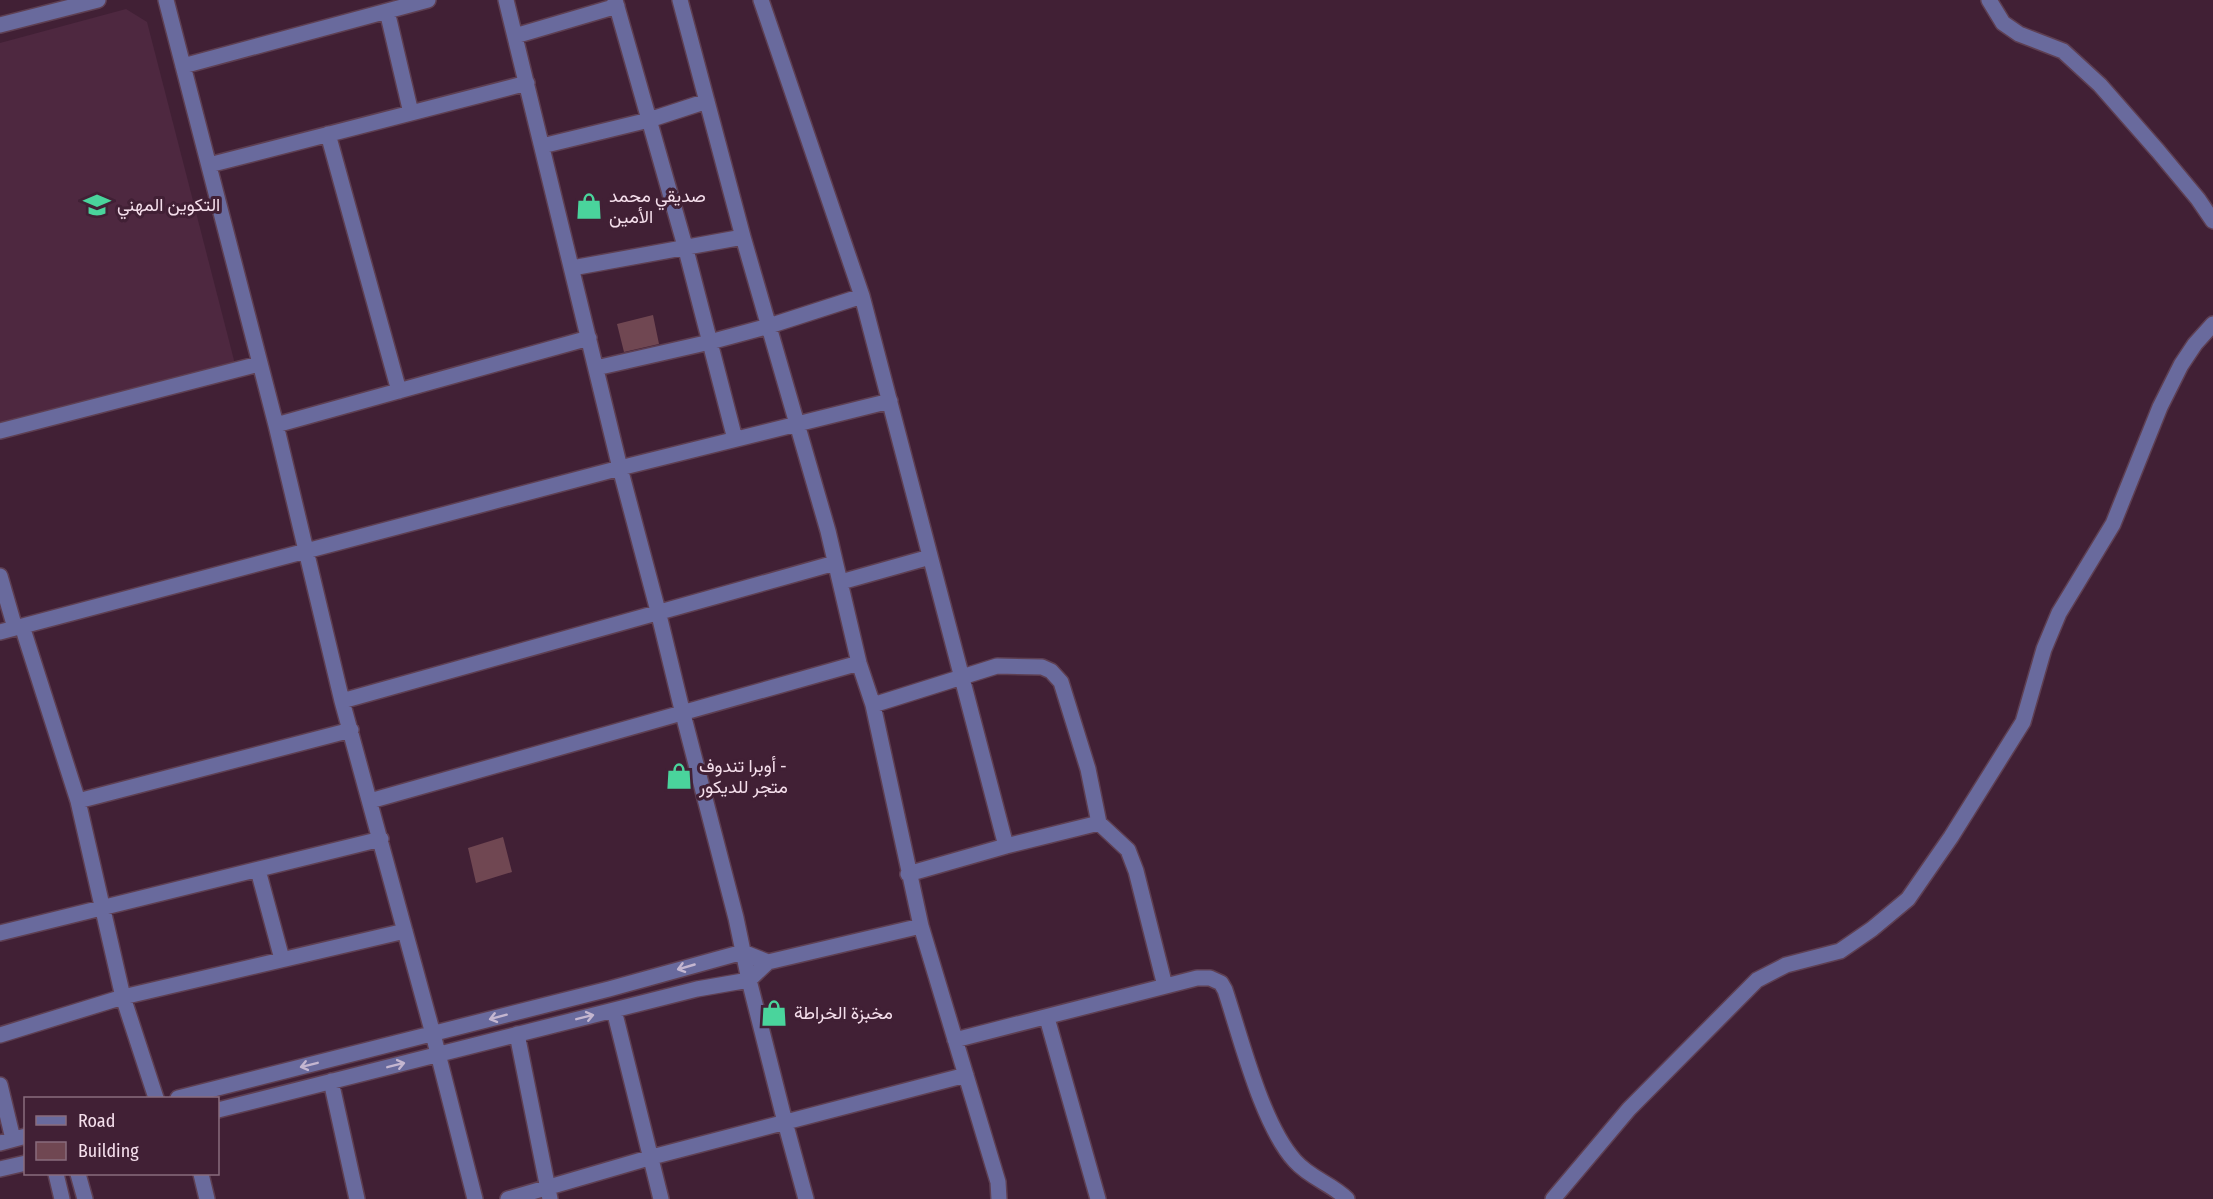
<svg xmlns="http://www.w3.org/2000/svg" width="2213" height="1199" viewBox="0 0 2213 1199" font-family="'Fira Sans Condensed',Vazirmatn,sans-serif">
	<rect width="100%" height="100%" fill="#412035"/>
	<path fill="#4e2840" d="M126 9 147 22 236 368 0 428V43Z"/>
	<path fill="#704752" d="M653 315 659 344 624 352 617 324Z
		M503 837 512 872 476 883 468 848Z"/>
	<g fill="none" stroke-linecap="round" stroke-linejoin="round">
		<defs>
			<path id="minor" d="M166 0 276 425 342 701 433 1034 475 1199
				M506 0 620 468 658 611 683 714 736 918 749 980 785 1122 806 1199
				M615 0 685 246 735 439
				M680 0 743 237 828 531 859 663 873 705 921 926 998 1182 999 1199
				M761 0 862 296 1006 846 908 874
				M1989 0 2003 23 2019 34 2063 51 2100 85 2158 151 2198 199 2213 221
				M387 11 411 113
				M0 25 98 0
				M515 36 617 6
				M183 66 428 0
				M328 134 399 391
				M542 146 649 120 707 101
				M209 165 527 83
				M572 268 743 237
				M596 368 710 342 769 326 862 296
				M276 425 589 338
				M0 431 259 364
				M0 576 15 628
				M841 582 930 557
				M22 626 78 801 123 997 156 1098
				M0 632 620 468 890 401
				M342 701 835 563
				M873 705 997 666 1042 667 1051 671 1061 682 1088 769 1099 823 1006 846
				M78 801 351 730
				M370 801 859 663
				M1099 823 1128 850 1136 871 1165 986
				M258 870 282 959
				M0 933 381 839
				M614 1010 661 1199
				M1047 1018 1098 1199
				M517 1034 550 1199
				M0 1035 123 997 405 931
				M955 1040 1197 978H1210L1221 983 1225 990C1241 1038 1262 1125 1295 1161 1310 1178 1332 1184 1347 1199
				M331 1081 357 1199
				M0 1085 13 1139
				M178 1098 609 989 743 952 768 962
				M218 1110 697 989 749 980 768 962 921 926
				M0 1143 26 1136
				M0 1169 26 1163
				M56 1174 62 1199
				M78 1174 85 1199
				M201 1174 207 1199
				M508 1199 652 1157 966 1075
				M1553 1199 1629 1109 1757 980 1786 965 1840 951 1872 929 1908 899 1951 837 2023 722 2044 649 2059 613 2113 524 2160 407 2181 365 2195 344 2213 324"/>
		</defs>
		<use href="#minor" stroke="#5e3f52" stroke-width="18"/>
		<use href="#minor" stroke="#696a9d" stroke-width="15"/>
	</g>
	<defs><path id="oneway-shaft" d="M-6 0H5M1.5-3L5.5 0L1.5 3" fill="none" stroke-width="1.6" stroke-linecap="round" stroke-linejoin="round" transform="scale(1.5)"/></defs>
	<g stroke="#c4b6d0">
		<use href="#oneway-shaft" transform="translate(686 967) rotate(164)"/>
		<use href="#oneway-shaft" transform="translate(498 1017) rotate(165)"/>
		<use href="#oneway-shaft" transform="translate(585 1017) rotate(-14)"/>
		<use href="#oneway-shaft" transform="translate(309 1065) rotate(166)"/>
		<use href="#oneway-shaft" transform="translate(396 1065) rotate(-14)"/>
	</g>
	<defs>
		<symbol id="university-bare" viewBox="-9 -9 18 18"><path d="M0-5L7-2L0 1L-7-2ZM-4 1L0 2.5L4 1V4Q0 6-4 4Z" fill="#4ad49c" stroke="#412035" stroke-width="2.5" paint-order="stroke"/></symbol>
		<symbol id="shop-bare" viewBox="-9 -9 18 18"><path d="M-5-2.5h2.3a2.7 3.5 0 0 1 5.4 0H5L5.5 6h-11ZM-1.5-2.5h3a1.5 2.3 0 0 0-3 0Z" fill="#4ad49c" stroke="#412035" stroke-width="2.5" paint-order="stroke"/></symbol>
	</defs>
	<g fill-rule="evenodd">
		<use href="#university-bare" x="78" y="186" width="38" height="38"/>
		<use href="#shop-bare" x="570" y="187" width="38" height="38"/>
		<use href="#shop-bare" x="660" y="757" width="38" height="38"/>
		<use href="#shop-bare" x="755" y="994" width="38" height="38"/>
	</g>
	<g text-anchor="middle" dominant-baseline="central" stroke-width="6" stroke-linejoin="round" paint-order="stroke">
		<g font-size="18" fill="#f5dfec" stroke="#412035" text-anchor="start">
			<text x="609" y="196">صديقي محمد<tspan x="609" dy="21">الأمين</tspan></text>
			<text x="117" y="205">التكوين المهني</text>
			<text x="699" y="766">أوبرا تندوف -<tspan x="699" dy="21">متجر للديكور</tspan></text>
			<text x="794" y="1013">مخبزة الخراطة</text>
		</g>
	</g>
	<rect x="24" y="1097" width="195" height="78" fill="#412035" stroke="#896c7e" stroke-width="1.5"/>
	<rect x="36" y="1116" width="30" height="9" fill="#696a9d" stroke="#896c7e" stroke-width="1.5"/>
	<text x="78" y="1127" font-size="18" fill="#f5dfec">Road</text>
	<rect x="36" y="1142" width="30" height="18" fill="#704752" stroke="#896c7e" stroke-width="1.5"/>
	<text x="78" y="1157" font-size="18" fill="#f5dfec">Building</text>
</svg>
